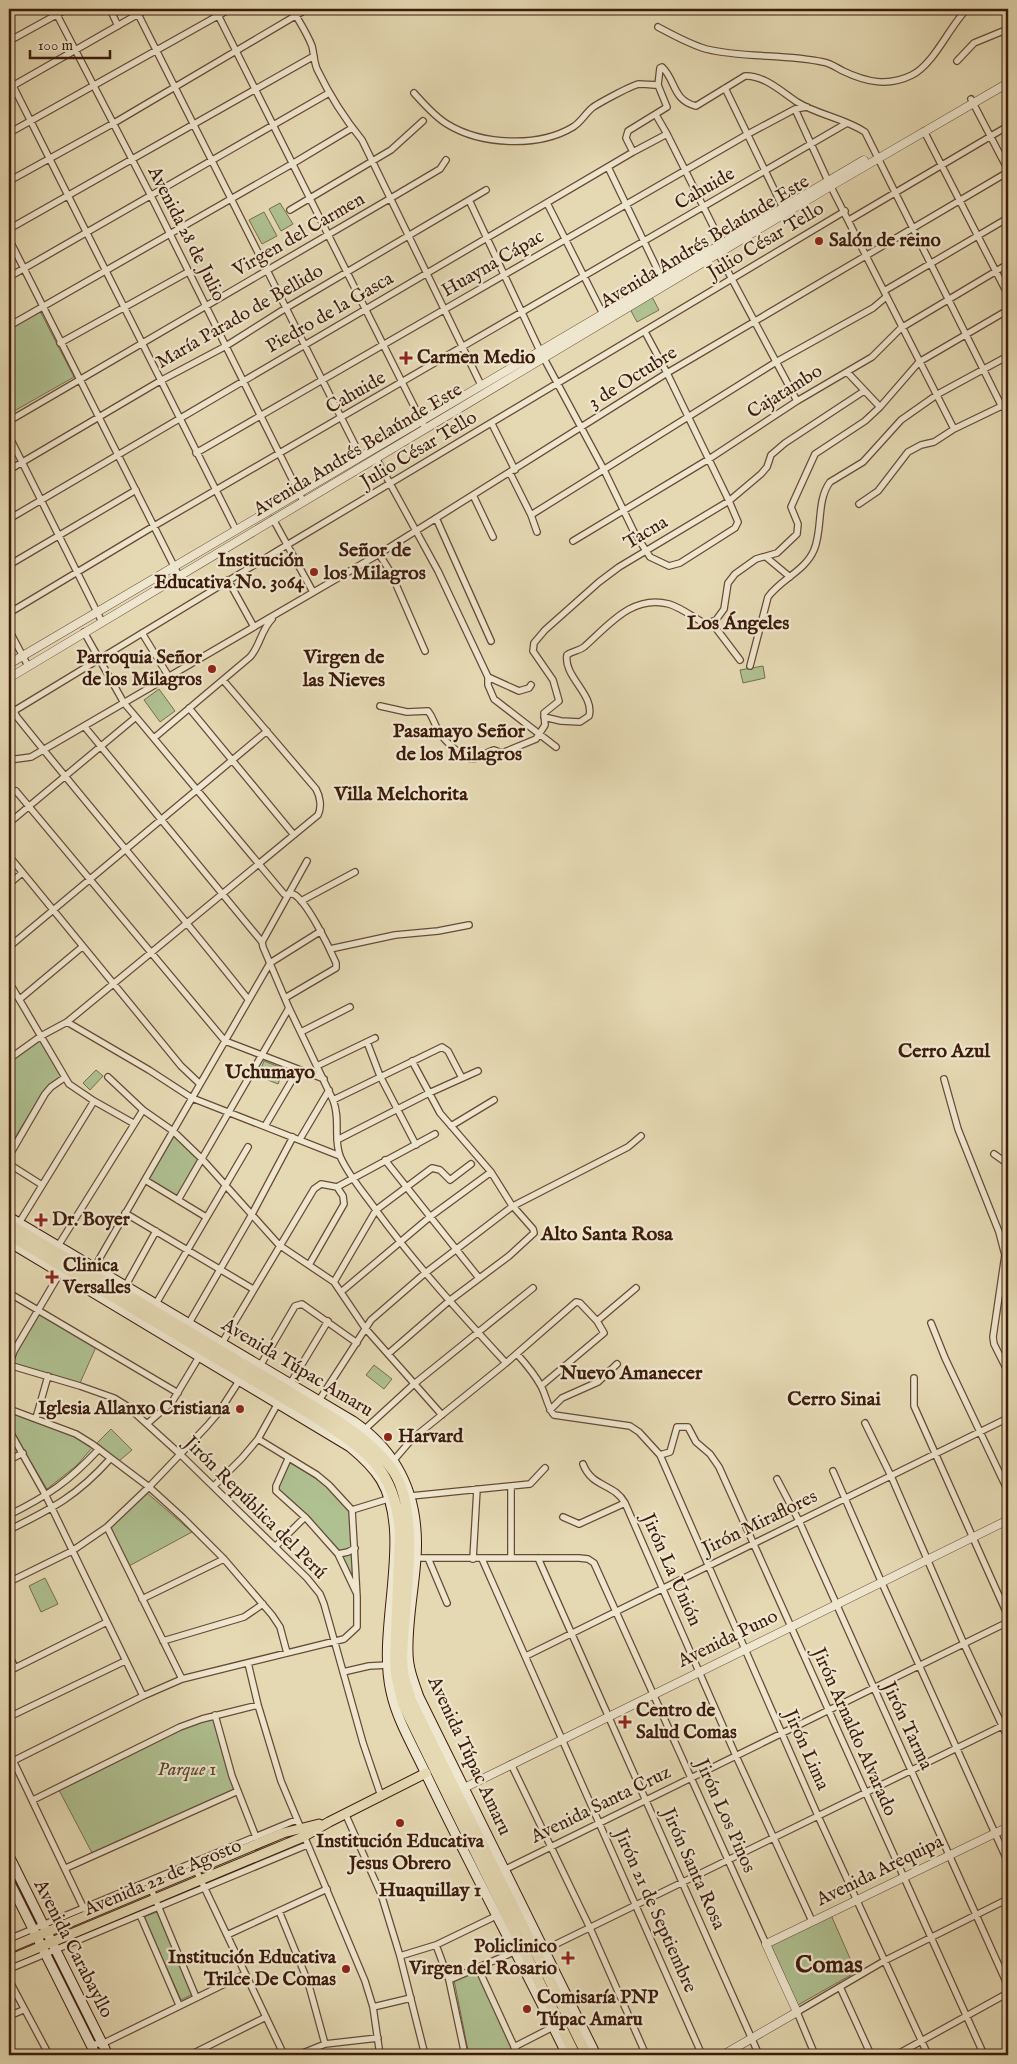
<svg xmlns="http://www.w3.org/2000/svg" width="1017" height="2064" viewBox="0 0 1017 2064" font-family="'IM FELL English',serif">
	<rect width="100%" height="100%" fill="#e5d9b3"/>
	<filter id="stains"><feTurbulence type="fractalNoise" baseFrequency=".004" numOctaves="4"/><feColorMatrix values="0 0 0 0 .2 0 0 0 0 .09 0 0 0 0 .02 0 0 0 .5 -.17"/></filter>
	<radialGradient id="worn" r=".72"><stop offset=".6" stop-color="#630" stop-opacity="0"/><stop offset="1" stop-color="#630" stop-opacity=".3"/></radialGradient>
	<path fill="#afc091" stroke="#766e4e" d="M280 203 293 224 281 231 269 209Z
		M264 212 277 236 262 244 249 220Z
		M652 297 659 310 637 322 630 309Z
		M40 311 74 377 9 414V329Z
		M763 666 765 678 743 683 740 670Z
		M159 689 175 711 160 722 144 700Z
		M40 1040 61 1077 43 1092 9 1147V1062Z
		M264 1061 284 1069 278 1084 258 1076Z
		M96 1070 103 1076 90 1090 83 1083Z
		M175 1134 200 1158 179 1197 149 1179Z
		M39 1313 96 1347 80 1383 13 1364 17 1352Z
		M374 1365 392 1379 384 1389 366 1375Z
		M9 1410 74 1436 92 1448 76 1466 47 1489 9 1426Z
		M111 1429 132 1450 119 1461 97 1443Z
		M290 1463C306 1472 346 1495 350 1514 355 1536 353 1561 355 1583L340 1552 300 1508 279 1490 278 1486Z
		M146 1492 192 1532 129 1566 109 1527Z
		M45 1578 58 1604 41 1612 29 1586Z
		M211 1718 214 1719 234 1789 232 1793 92 1853 59 1790 181 1730Z
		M157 1912 193 1994 181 2000 144 1917Z
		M831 1915 856 1972 798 2005 771 1945Z
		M477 1971 514 2053 511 2055H469L454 1980Z"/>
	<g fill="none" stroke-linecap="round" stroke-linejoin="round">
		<defs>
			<path id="minor" d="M54 9 151 196 303 501
				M110 9 118 26
				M215 9 425 428
				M292 9C299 21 307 33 312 46 314 54 314 62 317 69 329 94 344 118 362 140L481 385
				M9 14 18 9
				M138 14 361 457
				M658 27C673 35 689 44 706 49 741 58 787 54 823 62 830 63 837 68 843 71 866 82 888 87 912 75 934 64 949 27 967 9
				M9 41 67 9
				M957 61 974 43 1008 29
				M9 78 236 530
				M9 88 147 9
				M725 88 784 210
				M414 93C424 104 434 116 447 124 481 145 538 148 573 127 581 122 585 114 592 108 597 104 632 85 639 84 645 84 652 85 658 85
				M971 99 1008 170
				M795 109 828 181 954 429
				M656 115 667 134 722 244
				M924 131 1008 295
				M9 133 230 9
				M633 152 626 138 628 131 667 107 658 85 660 68 662 67C676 80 672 100 696 106L745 76C764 75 782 92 797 102 818 115 844 118 865 132L1002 407
				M608 167 663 281
				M9 181 114 123 307 9
				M469 200 540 351 604 470 634 532 650 557 669 566 680 563 735 528 738 522 729 501 667 373 645 332
				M547 203 603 314
				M290 210 391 150 423 121
				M849 220 1008 126
				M9 229 314 56
				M9 239 179 576
				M718 253 797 401
				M9 277 329 93
				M884 291 1008 218
				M9 326 292 164 352 128
				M60 343 188 272
				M847 372 880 407
				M9 421 391 198 440 169 446 160
				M492 424 515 470
				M9 436 102 622
				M196 453 748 134 795 109 807 107
				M376 458 438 571 488 677V685L494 699 556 747
				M9 470 160 381 226 346 286 308 486 190
				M510 473 531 515 537 532
				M473 495 493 537
				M859 504 878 491 908 452 921 445 934 442 954 429 1008 403
				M531 515 776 362 873 308 886 297
				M436 518 491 641
				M9 519 633 152 667 134
				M273 519 313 592
				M573 541 709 459 797 401 872 357 901 328 1008 264
				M379 554 391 573 425 651
				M766 557 790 577
				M9 565 136 490
				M228 580 254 627
				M9 613 154 526 847 123
				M712 623 740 660
				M9 630 28 666
				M84 632 124 703 136 717 284 894C288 895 292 893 295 895 309 905 329 947 336 963V968L285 998
				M142 633 169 677
				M750 666 768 597C781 579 805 571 814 550 823 529 816 501 830 482L863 462 901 420 938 394 1008 356
				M488 677 519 691 529 688 531 685
				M9 702 17 717C93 812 173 904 248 999
				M380 706 407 712 428 711C433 717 433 721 437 728 440 737 463 759 472 759 481 759 486 752 494 750L502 753 536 739 545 725 544 713 559 701 553 680 533 651 534 643 545 630 599 582 619 567 729 501 761 474 767 467 771 455 785 443 864 391
				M189 708 294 835
				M9 714 287 545 845 211
				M544 717 561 721 580 722 589 716C595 695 563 676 567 655 572 651 579 651 584 647 608 626 632 594 669 604 682 608 694 618 706 624L716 620 724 609 728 583 735 574 756 559 777 553 797 534 798 524 791 507 815 454 865 421 880 407 919 362 1008 310
				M84 726 262 942 263 947 289 1008 333 1100C341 1120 333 1137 340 1156 348 1175 364 1193 376 1210 416 1265 460 1313 506 1363
				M154 738 250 657C260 646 261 630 272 619
				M9 760 31 757 379 554 667 373 1008 172
				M16 791 225 1041 324 1079
				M9 823 136 717
				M9 856 181 1066 200 1084
				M9 884 22 873
				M301 901 355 872
				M262 942 307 861
				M9 947 267 731
				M330 949 395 935 438 931 469 925
				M9 982 69 1084 94 1101 133 1123
				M20 999 82 947
				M67 1022 149 1070 192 1098 340 1156
				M301 1032 350 1007
				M367 1042 380 1076 416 1145
				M9 1059 41 1036 67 1022 318 815C322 807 320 796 316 789L223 680
				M317 1066 375 1038
				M108 1077 143 1110 173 1131 202 1159 279 1245 334 1282 365 1328 442 1415
				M944 1079 958 1129 999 1232 1005 1255 993 1337 994 1344 1008 1372
				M333 1100 442 1047 448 1051 462 1078
				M265 1126 298 1070
				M451 1126 494 1100
				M300 1139 329 1090
				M337 1140 429 1093 478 1071
				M994 1154 1008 1164
				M9 1156 45 1094 51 1087 64 1078
				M385 1160 479 1278
				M9 1164 42 1185
				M145 1180 206 1217
				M337 1187 435 1134
				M178 1200 289 1008
				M125 1213 253 1289
				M19 1223 94 1101
				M58 1246 143 1110
				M309 1265 344 1204 343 1196 337 1187
				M94 1268 270 963 321 931
				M334 1282 376 1210 432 1168 440 1170 450 1180 471 1164
				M126 1285 156 1231
				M341 1292 431 1216 491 1172
				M9 1293 178 1393
				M154 1307 248 1147
				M597 1321 636 1288
				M189 1323 251 1216 293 1137
				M931 1323 945 1358 1008 1491
				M222 1343 314 1189 321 1184 337 1187
				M388 1354 449 1301 509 1256 534 1233 533 1229 511 1204 491 1172 440 1113 412 1061
				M517 1354C526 1364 535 1375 541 1386 546 1395 548 1409 554 1415L630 1426 639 1432 660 1455 818 1816 928 2055
				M9 1365 80 1386 114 1398 127 1406 181 1455 307 1578 320 1594 324 1604 363 1743 381 1796
				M9 1365 14 1351 60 1273
				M260 1366 295 1306 302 1304 357 1343
				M914 1378V1406L1008 1616
				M290 1384 328 1321
				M318 1402 371 1320 424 1274 513 1206 628 1147 641 1136
				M9 1409 76 1434 92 1444 149 1487 183 1518 224 1559 272 1615 280 1627 287 1653
				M550 1410 562 1398 598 1382 617 1364
				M36 1418 48 1376
				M148 1423 172 1402 199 1357
				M865 1423 891 1476 964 1644 1008 1738
				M365 1429 414 1384 533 1288
				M9 1430 46 1496 143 1696
				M660 1455 670 1452 677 1427H688L696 1442 710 1454 719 1467 984 2055
				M288 1459 276 1486V1491L306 1518 338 1554 356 1592
				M9 1460 23 1453
				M394 1460 412 1439 506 1363 576 1302 580 1303 597 1321 604 1333 541 1386
				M583 1464C592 1488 614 1483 625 1503L736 1756 812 1921
				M833 1471 881 1581 1008 1862
				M777 1479 799 1521 1008 1986
				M214 1486 242 1458 258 1439 278 1403
				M511 1486V1558
				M411 1496 530 1484 545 1468
				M352 1510 388 1499
				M9 1515C49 1495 68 1482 99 1449
				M563 1517 579 1524 625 1503
				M107 1527 182 1679
				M9 1530C53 1508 77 1496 110 1459
				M276 1546 305 1517
				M338 1554 348 1552 355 1548
				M416 1558H579L588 1559 594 1563 766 1944
				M428 1558 447 1603
				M538 1558 759 2055
				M473 1559 477 1489
				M482 1559 702 2055
				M9 1582 72 1551 107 1527 149 1487 207 1426 219 1412 239 1381
				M142 1599 224 1559
				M163 1641 244 1617 263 1604
				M9 1655 15 1668
				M526 1656 1008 1418
				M248 1663 258 1705 281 1781 365 1981 373 2007 380 2055
				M9 1671 107 1622
				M343 1672 369 1666 388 1665
				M215 1715 232 1776 256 1837
				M9 1717 125 1661
				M9 1752 84 1909
				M9 1763 143 1696 182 1679 344 1639 357 1627V1597L352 1510 329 1485 317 1475 258 1439
				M511 1764 590 1928 646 2055
				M33 1800 180 1727 202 1719 258 1705
				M345 1813 381 1894 400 1956 425 2055
				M66 1868 238 1791
				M196 1870 284 2055
				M504 1870 1008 1622
				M151 1889 196 1997
				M279 1911 308 1982 325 2044
				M140 1915 179 2005
				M227 1935 327 1889
				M9 1939 296 1820
				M436 1945 449 1980 465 2055
				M544 1950 1008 1723
				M400 1956 436 1945 496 1916
				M478 1968 518 2055
				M9 1969 307 1845
				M9 1980 49 2055
				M449 1980 514 1952
				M840 1987 871 2055
				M373 2007 411 1998
				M9 2016 23 2010
				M90 2044H102L245 1974
				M514 2047 553 2027
				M190 2055 266 2017
				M298 2055 325 2044 378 2038
				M815 2055 797 2012 884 1961 1008 1899
				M896 2055 1008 1993"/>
			<path id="tertiary" d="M9 664 864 160
				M9 678 831 186 1008 83
				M458 1791 1008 1520
				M723 2055 797 2012 766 1944 1008 1827"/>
			<path id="secondary" d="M9 1217 353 1421C401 1454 420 1500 416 1558 414 1590 407 1621 408 1653 408 1668 414 1683 419 1697L596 2055
				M9 1242 350 1447C361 1456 373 1467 381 1480 414 1536 376 1628 391 1692 397 1720 413 1746 425 1772 470 1867 521 1960 567 2055
				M9 1856 108 2055
				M9 1881 96 2055"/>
			<path id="primary" d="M9 1948 283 1833 319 1824
				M9 1960 303 1837 329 1822 426 1773"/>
			<path id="trunk" d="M9 1224 335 1419C357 1434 379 1449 394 1472 422 1517 403 1606 402 1658L403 1673 411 1701 587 2055
				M9 1235 315 1417C365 1450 396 1468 400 1534L395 1660 396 1675 403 1704 575 2055"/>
		</defs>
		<use href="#minor" stroke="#674a36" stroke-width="8"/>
		<use href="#tertiary" stroke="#674a36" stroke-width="9"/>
		<use href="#secondary" stroke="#3d1b0c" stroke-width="11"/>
		<use href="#primary" stroke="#3d1b0c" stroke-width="11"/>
		<use href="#trunk" stroke="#3d1b0c" stroke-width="12"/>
		<use href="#minor" stroke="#eee6ce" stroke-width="5.5"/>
		<use href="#tertiary" stroke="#eee6ce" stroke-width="8"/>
		<use href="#secondary" stroke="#eee6ce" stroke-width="9"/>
		<use href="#primary" stroke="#e5d9b3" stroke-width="9"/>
		<use href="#trunk" stroke="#e5d9b3" stroke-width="10"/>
	</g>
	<g fill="#8f2418" stroke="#eee6ce" stroke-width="2">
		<circle cx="819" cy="241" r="5"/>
		<path d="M403.5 350.5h5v5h5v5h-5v5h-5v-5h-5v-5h5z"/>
		<circle cx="314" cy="572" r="5"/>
		<circle cx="212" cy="669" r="5"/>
		<path d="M38.5 1212.5h5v5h5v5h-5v5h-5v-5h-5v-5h5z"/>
		<path d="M49.5 1269.5h5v5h5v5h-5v5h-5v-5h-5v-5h5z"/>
		<circle cx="240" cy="1409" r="5"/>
		<circle cx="388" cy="1437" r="5"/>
		<path d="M622.5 1714.5h5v5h5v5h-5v5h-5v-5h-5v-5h5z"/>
		<circle cx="400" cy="1823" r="5"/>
		<path d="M565.5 1950.5h5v5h5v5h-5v5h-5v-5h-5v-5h5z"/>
		<circle cx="346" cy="1969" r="5"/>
		<circle cx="527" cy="2009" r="5"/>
	</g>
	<g text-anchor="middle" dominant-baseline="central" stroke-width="4.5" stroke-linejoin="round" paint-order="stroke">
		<g font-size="19" fill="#3d1b0c" stroke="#eee6ce">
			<text transform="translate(705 189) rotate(-30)">Cahuide</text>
			<text transform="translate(186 234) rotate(63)">Avenida 28 de Julio</text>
			<text transform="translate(299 235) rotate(-30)">Virgen del Carmen</text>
			<text transform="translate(766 241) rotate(-31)">Julio César Tello</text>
			<text transform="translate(705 242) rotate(-31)">Avenida Andrés Belaúnde Este</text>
			<text transform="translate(493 264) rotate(-30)">Huayna Cápac</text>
			<text transform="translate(330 313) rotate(-30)">Piedro de la Gasca</text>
			<text transform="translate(240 317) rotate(-30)">María Parado de Bellido</text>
			<text transform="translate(633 378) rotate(-32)">3 de Octubre</text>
			<text transform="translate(785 392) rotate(-32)">Cajatambo</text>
			<text transform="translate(356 393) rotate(-30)">Cahuide</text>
			<text transform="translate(358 450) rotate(-31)">Avenida Andrés Belaúnde Este</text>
			<text transform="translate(419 450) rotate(-31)">Julio César Tello</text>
			<text transform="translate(646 533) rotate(-31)">Tacna</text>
			<text transform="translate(297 1368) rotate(31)">Avenida Túpac Amaru</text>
			<text transform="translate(255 1508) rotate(45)">Jirón República del Perú</text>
			<text transform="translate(760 1523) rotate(-26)">Jirón Miraflores</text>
			<text transform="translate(671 1570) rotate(66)">Jirón La Unión</text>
			<text transform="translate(728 1639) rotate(-26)">Avenida Puno</text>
			<text transform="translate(907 1726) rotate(65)">Jirón Tarma</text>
			<text transform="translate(854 1732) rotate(66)">Jirón Arnaldo Alvarado</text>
			<text transform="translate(806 1750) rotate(66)">Jirón Lima</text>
			<text transform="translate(469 1756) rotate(65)">Avenida Túpac Amaru</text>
			<text transform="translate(601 1805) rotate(-26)">Avenida Santa Cruz</text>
			<text transform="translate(725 1816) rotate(66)">Jirón Los Pinos</text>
			<text transform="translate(693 1869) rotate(66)">Jirón Santa Rosa</text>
			<text transform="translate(880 1871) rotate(-26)">Avenida Arequipa</text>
			<text transform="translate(163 1878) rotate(-23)">Avenida 22 de Agosto</text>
			<text transform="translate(655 1911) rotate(66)">Jirón 21 de Septiembre</text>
			<text transform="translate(73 1949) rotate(63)">Avenida Carabayllo</text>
		</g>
		<g font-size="19" font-weight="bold" fill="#3d1b0c" stroke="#eee6ce" text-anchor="start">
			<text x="829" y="241">Salón de reino</text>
			<text x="417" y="358">Carmen Medio</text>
			<text x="304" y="561" text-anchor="end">Institución<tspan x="304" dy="22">Educativa No. 3064</tspan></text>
			<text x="202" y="658" text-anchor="end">Parroquia Señor<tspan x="202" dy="22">de los Milagros</tspan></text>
			<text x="52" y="1220">Dr. Boyer</text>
			<text x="63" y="1266">Clinica<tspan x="63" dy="22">Versalles</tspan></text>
			<text x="230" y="1409" text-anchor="end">Iglesia Allanxo Cristiana</text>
			<text x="398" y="1437">Harvard</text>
			<text x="636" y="1711">Centro de<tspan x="636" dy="22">Salud Comas</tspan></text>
			<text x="400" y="1842" text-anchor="middle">Institución Educativa<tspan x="400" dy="22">Jesus Obrero</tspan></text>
			<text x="557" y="1947" text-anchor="end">Policlinico<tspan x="557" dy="22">Virgen del Rosario</tspan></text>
			<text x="336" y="1958" text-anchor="end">Institución Educativa<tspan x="336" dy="22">Trilce De Comas</tspan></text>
			<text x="537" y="1998">Comisaría PNP<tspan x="537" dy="22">Túpac Amaru</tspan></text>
		</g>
		<g font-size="19" font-style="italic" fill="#5a442d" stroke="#eee6ce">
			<text x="187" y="1770">Parque 1</text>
		</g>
		<g font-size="20" font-weight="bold" fill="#3d1b0c" stroke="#eee6ce">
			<text x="375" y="550">Señor de<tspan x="375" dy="23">los Milagros</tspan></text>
			<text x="738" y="623">Los Ángeles</text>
			<text x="344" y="657">Virgen de<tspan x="344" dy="23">las Nieves</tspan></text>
			<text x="459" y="731">Pasamayo Señor<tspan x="459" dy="23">de los Milagros</tspan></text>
			<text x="401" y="794">Villa Melchorita</text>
			<text x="944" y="1051">Cerro Azul</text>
			<text x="270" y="1072">Uchumayo</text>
			<text x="607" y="1234">Alto Santa Rosa</text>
			<text x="631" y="1373">Nuevo Amanecer</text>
			<text x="834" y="1399">Cerro Sinai</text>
			<text x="430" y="1890">Huaquillay 1</text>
		</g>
		<g font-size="24" font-weight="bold" fill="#3d1b0c" stroke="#eee6ce">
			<text x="829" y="1965">Comas</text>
		</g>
	</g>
	<rect width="1017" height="2064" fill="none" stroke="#e5d9b3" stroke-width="30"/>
	<rect x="10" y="10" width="997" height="2044" fill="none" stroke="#3d1b0c" stroke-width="2.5"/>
	<rect x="15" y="15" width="987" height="2034" fill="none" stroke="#3d1b0c"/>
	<path d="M30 50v8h80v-8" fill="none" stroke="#3d1b0c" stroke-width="2.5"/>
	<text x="38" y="50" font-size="15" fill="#3d1b0c" stroke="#eee6ce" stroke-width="4" paint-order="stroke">100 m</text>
	<rect width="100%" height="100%" filter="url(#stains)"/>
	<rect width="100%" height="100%" fill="url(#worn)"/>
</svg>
